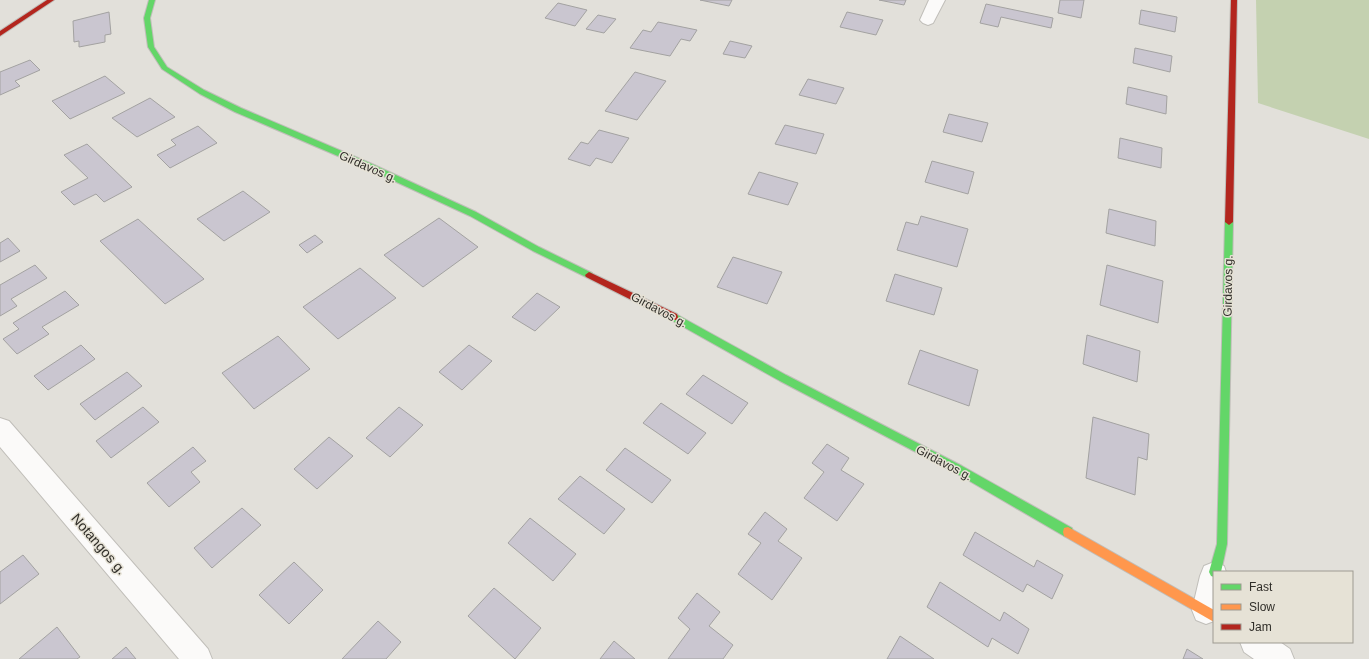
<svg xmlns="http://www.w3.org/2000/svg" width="1369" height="659" viewBox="0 0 1369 659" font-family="Arial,sans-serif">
	<rect width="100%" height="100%" fill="#e2e0da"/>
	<path fill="#c4d1b0" d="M1256 0H1369V139L1258 103Z"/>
	<path fill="#cac6d0" stroke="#a3a2a1" d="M700 0H732L729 6Z
		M879 0H906L904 5Z
		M1060 0H1084L1081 18 1058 13Z
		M558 3 587 10 575 26 545 18Z
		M986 4 1053 18 1051 28 1001 17 998 27 980 23Z
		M1141 10 1177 17 1175 32 1139 24Z
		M109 12 111 34 105 35V42L79 47V41L74 42 73 21Z
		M847 12 883 20 876 35 840 27Z
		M598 15 616 19 604 33 586 29Z
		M658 22 697 30 690 41 681 39 670 56 630 48 643 30 651 32Z
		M730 41 752 46 745 58 723 54Z
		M1135 48 1172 56 1170 72 1133 63Z
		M30 60 40 70 15 81 20 86 0 95V72Z
		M635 72 666 81 637 120 605 111Z
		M105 76 125 93 70 119 52 101Z
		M808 79 844 88 836 104 799 95Z
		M1128 87 1167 96 1166 114 1126 104Z
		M150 98 175 117 137 137 112 118Z
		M949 114 988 123 982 142 943 132Z
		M785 125 824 134 816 154 775 144Z
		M198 126 217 143 170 168 157 155 176 145 171 140Z
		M599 130 629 138 612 163 596 158 590 166 568 159 581 142 588 144Z
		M1120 138 1162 148 1161 168 1118 158Z
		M87 144 132 187 104 202 96 194 74 205 61 192 88 178 64 155Z
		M932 161 974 172 968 194 925 182Z
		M759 172 798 183 788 205 748 194Z
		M243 191 270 212 224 241 197 219Z
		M1109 209 1156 221 1155 246 1106 233Z
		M921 216 968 229 957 267 897 250 906 222 918 225Z
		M439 218 478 247 423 287 384 255Z
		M138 219 204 279 165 304 100 241Z
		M315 235 323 242 307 253 299 245Z
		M8 238 20 251 0 262V243Z
		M733 257 782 272 767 304 717 287Z
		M35 265 47 278 11 299 17 306 0 316V285Z
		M1107 265 1163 281 1158 323 1100 305Z
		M360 268 396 298 338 339 303 307Z
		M895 274 942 288 934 315 886 301Z
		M65 291 79 305 42 327 49 334 17 354 3 339 19 329 13 323Z
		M537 293 560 307 535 331 512 317Z
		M1087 335 1140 351 1137 382 1083 364Z
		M278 336 310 369 254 409 222 373Z
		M81 345 95 359 48 390 34 376Z
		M469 345 492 361 462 390 439 372Z
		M920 350 978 370 969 406 908 384Z
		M127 372 142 386 95 420 80 404Z
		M703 375 748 403 732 424 686 394Z
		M661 403 706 433 688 454 643 423Z
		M143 407 159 422 111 458 96 441Z
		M399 407 423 425 390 457 366 438Z
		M1093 417 1149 434 1147 460 1138 457 1135 495 1086 478Z
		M329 437 353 456 317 489 294 469Z
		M827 444 849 458 841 470 864 484 837 521 804 498 824 472 812 463Z
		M193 447 206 461 191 472 200 482 169 507 147 483Z
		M625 448 671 480 652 503 606 470Z
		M580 476 625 509 604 534 558 499Z
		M242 508 261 525 212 568 194 548Z
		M765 512 787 529 778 541 802 558 772 600 738 574 761 543 748 534Z
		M530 518 576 554 553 581 508 543Z
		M975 532 1034 567 1037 560 1063 575 1052 599 1027 584 1023 592 963 555Z
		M23 555 39 574 0 604V572Z
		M294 562 323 590 289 624 259 595Z
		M940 582 1000 621 1004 612 1029 629 1018 654 992 638 988 647 927 607Z
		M494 588 541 628 515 659 468 616Z
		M697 593 720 612 709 626 733 645 723 659H668L690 629 678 618Z
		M378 621 401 642 386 659H342Z
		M57 627 80 657 77 659H19Z
		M900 636 934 659H887Z
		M614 641 635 659H600Z
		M126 647 136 659H112Z
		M1187 649 1203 659H1183Z"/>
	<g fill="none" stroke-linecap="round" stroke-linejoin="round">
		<defs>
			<path id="street" d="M929 0H945L933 23 928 25 923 23 920 20Z
				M0 418 9 421 208 649 212 659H179L0 447Z
				M1214 562 1224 566 1226 572H1214V621L1206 624 1196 620 1192 610 1200 576 1204 566Z
				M1240 642H1280L1290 649 1294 659H1254L1244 652Z"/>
			<path id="fast" d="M149 0H155L150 18 154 47 167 67 204 90 241 108 372 164 476 212 539 247 592 273 593 275 592 277H586L533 251 470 216 366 168 235 112 200 94 162 69 148 47 144 18Z
				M1229 219 1233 222 1227 544 1221 572H1214V577L1211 576 1209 572 1217 544 1225 222Z
				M674 313 786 375 962 466 1072 528 1073 532 1072 536 1068 537 1064 536 954 472 780 381 671 320 670 317 671 314Z"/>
			<path id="slow" d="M1068 527 1214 610V622L1064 536 1063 532 1064 528Z"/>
			<path id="jam" d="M47 0H54L0 36V31Z
				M1231 0H1237L1233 222 1229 225 1225 222Z
				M589 272 677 314 678 317 677 320H671L586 277 585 275Z"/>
		</defs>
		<use href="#street" stroke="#c0beb9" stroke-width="2"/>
		<use href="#fast" stroke="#c0beb9" stroke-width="2"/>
		<use href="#slow" stroke="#c0beb9" stroke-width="2"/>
		<use href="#jam" stroke="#c0beb9" stroke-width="2"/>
		<use href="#street" fill="#fbfaf9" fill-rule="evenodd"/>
		<use href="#fast" fill="#63d668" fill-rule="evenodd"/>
		<use href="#slow" fill="#ff974d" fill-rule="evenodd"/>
		<use href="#jam" fill="#b3261e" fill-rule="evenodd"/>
	</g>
	<g text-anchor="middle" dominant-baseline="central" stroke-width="3" stroke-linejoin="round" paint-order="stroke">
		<g font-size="12" fill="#302e29" stroke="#e6e2d6">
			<text transform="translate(368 167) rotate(24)">Girdavos g.</text>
			<text transform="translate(1228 286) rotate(-89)">Girdavos g.</text>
			<text transform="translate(659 310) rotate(28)">Girdavos g.</text>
			<text transform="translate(944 463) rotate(28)">Girdavos g.</text>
		</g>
		<g font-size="14" fill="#302e29" stroke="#e6e2d6">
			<text transform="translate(99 544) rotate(49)">Notangos g.</text>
		</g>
	</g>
	<rect x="1213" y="571" width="140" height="72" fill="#e6e2d6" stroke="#9d9a91"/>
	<rect x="1221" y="584" width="20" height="6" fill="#63d668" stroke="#9d9a91"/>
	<text x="1249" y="591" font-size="12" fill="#302e29">Fast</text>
	<rect x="1221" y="604" width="20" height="6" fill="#ff974d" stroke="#9d9a91"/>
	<text x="1249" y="611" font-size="12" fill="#302e29">Slow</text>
	<rect x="1221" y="624" width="20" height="6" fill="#b3261e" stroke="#9d9a91"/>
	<text x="1249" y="631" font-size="12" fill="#302e29">Jam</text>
</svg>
